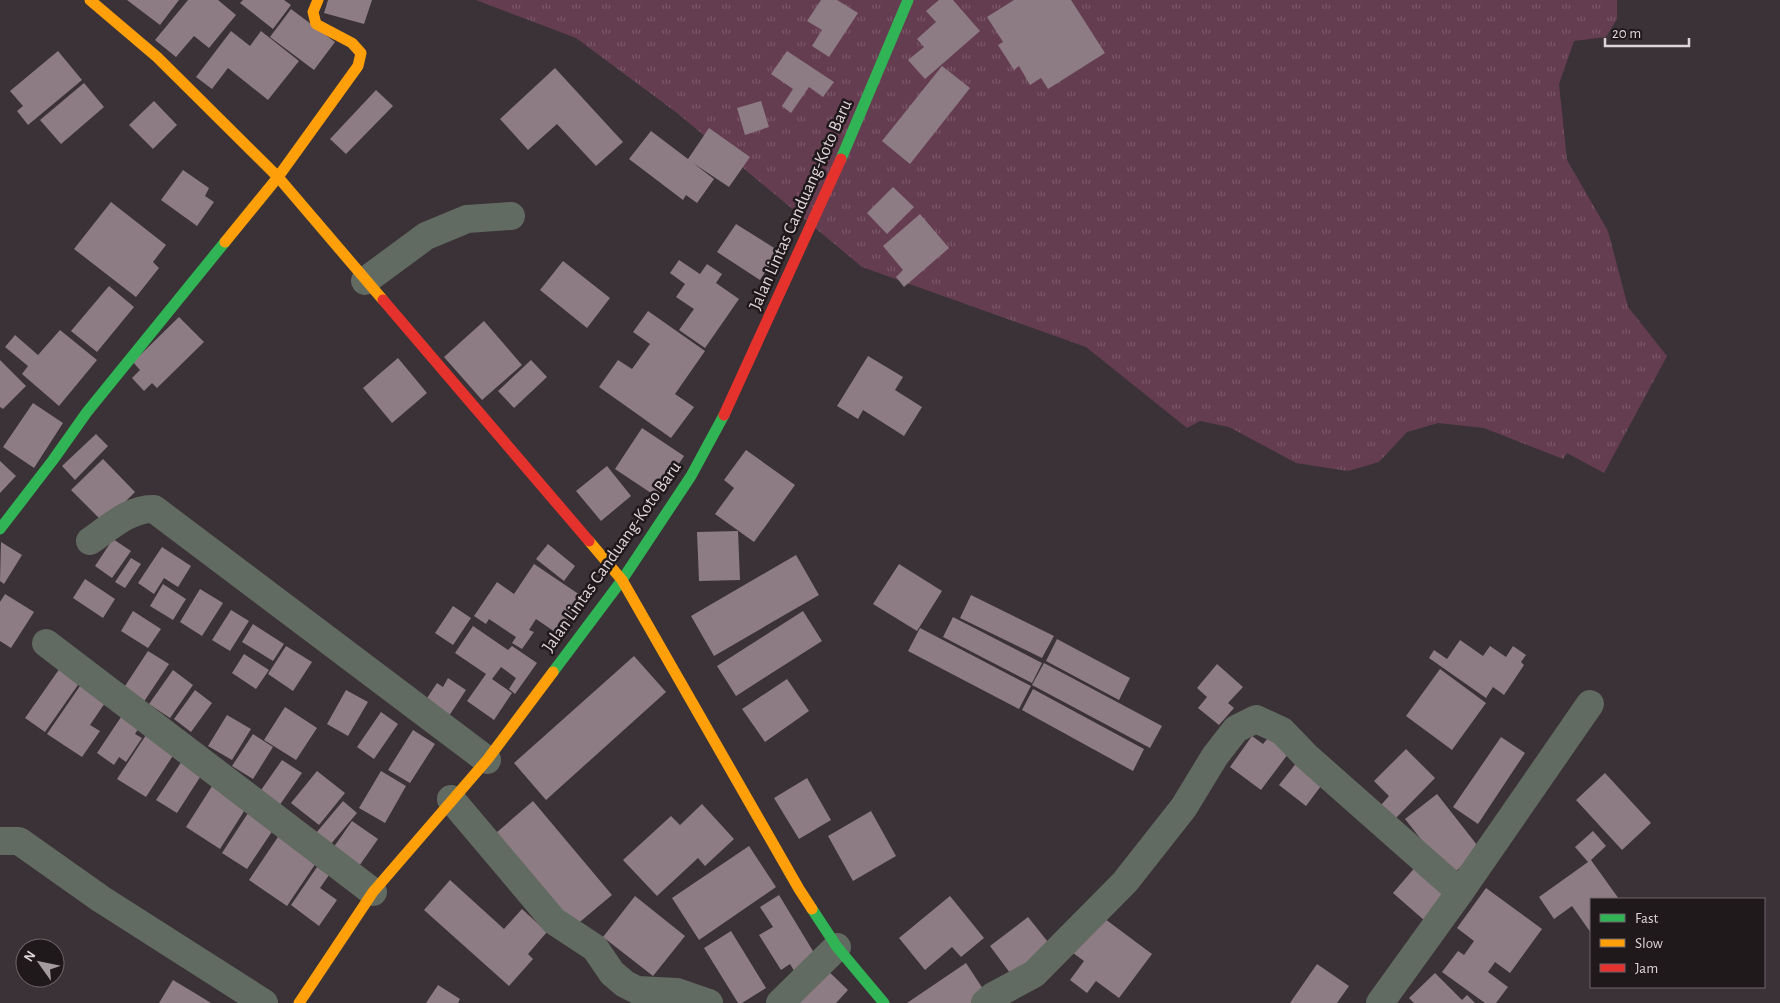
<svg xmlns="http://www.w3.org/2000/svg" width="1780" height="1003" viewBox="0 0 1780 1003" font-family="'Alegreya Sans',sans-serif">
	<defs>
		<pattern id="grass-tufts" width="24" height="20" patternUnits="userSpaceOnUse" patternTransform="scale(1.25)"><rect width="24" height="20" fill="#653d50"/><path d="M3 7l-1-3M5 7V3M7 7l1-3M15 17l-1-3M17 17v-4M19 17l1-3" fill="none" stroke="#7b5869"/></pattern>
	</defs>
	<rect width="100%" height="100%" fill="#3a3236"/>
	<path fill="url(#grass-tufts)" d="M476 0H1617V19L1606 37 1574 41 1559 84 1567 160 1608 231 1628 307 1667 356 1604 473 1567 453 1563 459 1484 428 1438 423 1407 432 1379 462 1348 471 1296 463 1229 427 1200 421 1187 428 1086 347 862 267 677 113 576 38Z"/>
	<path fill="#8e7c84" d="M127 0H179L160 25Z
		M188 0H218L236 15 209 48 194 36 176 57 155 40Z
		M243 0H284L291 5 273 29 240 3Z
		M328 0H372L364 24 324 13Z
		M821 0H837L858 13 829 57 812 46 822 30 807 21Z
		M939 0H953L980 31 925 79 908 60 924 47 917 39 936 22 926 11Z
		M1014 0H1071L1105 53 1048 89 1041 78 1030 85 1019 66 1014 70 998 45 1003 42 987 17Z
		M291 9 335 42 314 70 270 37Z
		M231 31 250 46 261 31 299 61 268 100 228 68 212 89 196 77Z
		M58 51 82 80 28 125 17 111 23 106 10 91Z
		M787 51 834 82 823 97 809 87 791 113 782 106 793 89 771 74Z
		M942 66 970 88 910 164 882 141Z
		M555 68 623 142 596 166 557 124 528 150 500 119Z
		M84 83 104 107 61 144 40 120Z
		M376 90 393 106 346 154 330 139Z
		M154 101 177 125 153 149 129 125Z
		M761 101 769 127 745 135 737 108Z
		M709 128 750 157 729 187 693 163 714 179 697 203 686 195 683 200 629 159 651 131 688 159Z
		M183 170 209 188 205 196 214 202 197 226 161 200Z
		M893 187 914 207 887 234 867 213Z
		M111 202 166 245 153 262 159 268 136 297 74 249Z
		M920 214 949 248 904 287 896 277 903 270 883 246Z
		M736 224 779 251 760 280 717 252Z
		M679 260 700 274 707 264 722 274 716 283 739 299 705 348 679 330 694 309 676 297 685 284 670 273Z
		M563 261 610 298 587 328 540 290Z
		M109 286 134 307 97 352 71 331Z
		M648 311 705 351 675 394 694 407 671 438 599 387 618 360 632 369 650 344 633 332Z
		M179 317 204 342 157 388 152 383 144 391 132 378 140 370 133 362Z
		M484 321 522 365 482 400 444 357Z
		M60 330 97 360 59 406 22 374 28 366 5 347 15 335 38 355Z
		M868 356 903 377 895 390 922 407 904 436 863 410 858 419 837 406Z
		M398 358 427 393 392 423 363 388Z
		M0 360 26 386 3 409 0 407Z
		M531 360 547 377 514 408 498 391Z
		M33 403 63 423 34 468 3 447Z
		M642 428 684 456 657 497 615 469Z
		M96 434 108 446 75 480 62 466Z
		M746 450 795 485 754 542 715 514 734 488 724 480Z
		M103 459 135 492 104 523 71 490Z
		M0 461 16 476 0 493Z
		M607 466 631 496 601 521 576 491Z
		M738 531 740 580 699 581 697 532Z
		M113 539 131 551 112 578 95 566Z
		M1 542 22 555 4 584 0 581Z
		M548 544 575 566 564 581 536 559Z
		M162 547 191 566 178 587 164 578 154 594 138 583Z
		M796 555 819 595 714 656 691 616Z
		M131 558 141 564 125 588 115 582Z
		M534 564 583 597 558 634 536 619 529 630 534 632 522 649 512 643 516 637 489 619 486 624 474 616 497 582 514 594Z
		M899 564 942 591 917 631 873 604Z
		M85 579 115 599 103 618 73 598Z
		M163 584 186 599 173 620 150 606Z
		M200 589 223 603 202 636 180 622Z
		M5 594 34 612 11 648 0 641V602Z
		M971 595 1054 636 1042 658 960 618Z
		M453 606 471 618 453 645 435 633Z
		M231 610 249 621 230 651 212 640Z
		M133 611 161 629 148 648 121 631Z
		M803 611 822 641 736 696 717 666Z
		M953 617 1042 663 1032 683 943 637Z
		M253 624 284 644 273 661 242 642Z
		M473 626 508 650 512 646 537 663 515 694 509 689 516 678 501 667 492 679 512 693 494 720 467 701 486 674 455 653Z
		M920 628 1031 686 1019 709 908 651Z
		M1057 639 1130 678 1119 700 1046 661Z
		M1460 640 1483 656 1490 646 1506 657 1513 646 1526 655 1521 662 1524 665 1504 695 1493 687 1486 698 1429 658 1434 650 1447 659Z
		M286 646 312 662 293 691 268 674Z
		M148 651 169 664 143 703 123 689Z
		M244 654 269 670 256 689 232 673Z
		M634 656 666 692 546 800 514 763Z
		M1044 663 1162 726 1150 748 1032 685Z
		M1217 664 1243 687 1228 703 1234 708 1219 725 1198 708 1207 697 1197 688Z
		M60 668 80 682 45 732 25 718Z
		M1440 669 1486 703 1452 750 1406 716Z
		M173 670 193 685 170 718 149 704Z
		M448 678 466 690 445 722 421 707 437 683 443 687Z
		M787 679 809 711 765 742 742 709Z
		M82 683 107 700 90 725 100 731 82 757 47 734Z
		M1033 689 1144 749 1133 771 1022 710Z
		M195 690 212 703 191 732 174 719Z
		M346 690 368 702 348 736 327 724Z
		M285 707 317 728 296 760 264 740Z
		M381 712 398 724 374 759 357 747Z
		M123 714 140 726 135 734 142 738 126 762 119 757 114 765 97 753Z
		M227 715 251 729 232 760 208 746Z
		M413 730 435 744 410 783 388 770Z
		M148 732 176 751 146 797 117 779Z
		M1272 733 1288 754 1261 790 1230 767 1252 736 1263 744Z
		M253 734 273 747 253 779 232 766Z
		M1501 737 1525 753 1478 824 1453 807Z
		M1406 749 1435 778 1395 819 1381 805 1389 796 1374 781Z
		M1301 757 1321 786 1306 806 1279 785Z
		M184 758 204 771 177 813 156 800Z
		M282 760 302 773 279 806 259 793Z
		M317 771 345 793 319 825 291 803Z
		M381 771 406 786 385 823 359 808Z
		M1605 773 1651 823 1622 850 1576 800Z
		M807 778 831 820 799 839 774 798Z
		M214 783 248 805 220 849 186 827Z
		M1437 794 1481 850 1450 876 1405 819Z
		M343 801 357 813 330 845 316 833Z
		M533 801 612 895 575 926 496 833Z
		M702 804 734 839 705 866 698 858 657 896 623 860 671 816 680 825Z
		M252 807 277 824 247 869 222 853Z
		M871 811 896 856 853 881 828 836Z
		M352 821 378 839 357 869 331 851Z
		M1593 831 1606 846 1591 860 1619 899H1591V933L1572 906 1554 919 1539 897 1588 862 1575 847Z
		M280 834 318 860 287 906 249 880Z
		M749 846 776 887 699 940 672 898Z
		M1417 865 1449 893 1425 921 1393 893Z
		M317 867 329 875 320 888 337 900 319 926 291 905Z
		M450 880 504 929 522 909 547 932 528 954 533 959 509 986 424 910Z
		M1486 888 1542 929 1510 973 1495 962 1488 972 1508 987 1496 1003H1485L1442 972 1458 951 1464 955 1474 941 1457 928Z
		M779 895 819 961 796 974 790 964 781 970 759 935 773 927 760 907Z
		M635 896 685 936 653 976 603 937Z
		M950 896 984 938 961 957 952 947 925 970 899 938Z
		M1097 913 1152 954 1119 998 1096 981 1087 993 1070 980 1084 961 1069 950Z
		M1028 917 1052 947 1013 977 990 946Z
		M731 931 766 988 742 1003H738L704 948Z
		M966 963 987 995 976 1003H907Z
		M1317 964 1349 986 1337 1003H1290Z
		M825 968 848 990 836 1003H793Z
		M1435 973 1462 1000 1467 995 1475 1003H1414L1409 998Z
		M173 980 193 992 211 1003H159Z
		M438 985 460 999 458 1003H426Z"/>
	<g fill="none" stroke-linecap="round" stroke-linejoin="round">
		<path stroke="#626b61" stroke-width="28" d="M365 281 426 236 467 219 511 216
			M90 541C109 528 130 508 154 509L487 760
			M46 643 373 892
			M451 799 554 921 595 948 612 973 625 984 637 990 677 992 709 1003
			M0 841H19L101 899 264 1003
			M780 1003 837 947
			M985 1003 993 996 1034 974 1125 882 1184 807 1215 756 1236 729 1256 719 1282 731 1306 756 1460 892
			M1380 1003 1460 892 1590 704"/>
		<path stroke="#30b455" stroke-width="11" d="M841 159 908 0
			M0 529 53 460 87 412 225 242
			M553 672 622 580 691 476 724 415
			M812 909 837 947 884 1003"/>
		<path stroke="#ff9f0a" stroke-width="11" d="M90 0 157 57 278 177 383 300
			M225 242 278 177 358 66 361 53 352 43 316 24 313 12 318 0
			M589 541 622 580 799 889 812 909
			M299 1003 373 892 487 760 553 672"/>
		<path stroke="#e5322d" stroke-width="11" d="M383 300 589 541
			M724 415 841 159"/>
	</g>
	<g text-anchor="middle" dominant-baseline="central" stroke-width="5" stroke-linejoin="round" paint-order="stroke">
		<g font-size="18" fill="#dfd5d9" stroke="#20191c">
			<text transform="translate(801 205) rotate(-66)">Jalan Lintas Canduang-Koto Baru</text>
			<text transform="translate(612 557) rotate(-55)">Jalan Lintas Canduang-Koto Baru</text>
		</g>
	</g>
	<rect x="1590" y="898" width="175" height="90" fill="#20191c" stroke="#6c6468"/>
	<rect x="1600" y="914" width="25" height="8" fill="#30b455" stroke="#6c6468"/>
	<text x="1635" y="923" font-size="15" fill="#dfd5d9">Fast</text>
	<rect x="1600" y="939" width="25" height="8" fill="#ff9f0a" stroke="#6c6468"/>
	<text x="1635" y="948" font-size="15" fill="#dfd5d9">Slow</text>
	<rect x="1600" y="964" width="25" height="8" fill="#e5322d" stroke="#6c6468"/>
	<text x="1635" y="973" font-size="15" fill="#dfd5d9">Jam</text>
	<g transform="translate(40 963) rotate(303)"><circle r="24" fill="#20191c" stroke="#6c6468"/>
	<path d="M0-4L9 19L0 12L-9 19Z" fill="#a59ca0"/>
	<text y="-8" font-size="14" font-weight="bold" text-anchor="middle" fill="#dfd5d9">N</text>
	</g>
	<path d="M1605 38v8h84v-8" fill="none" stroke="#dfd5d9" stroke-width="2.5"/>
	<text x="1612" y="38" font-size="15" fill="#dfd5d9" stroke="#20191c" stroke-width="4" paint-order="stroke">20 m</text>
</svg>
